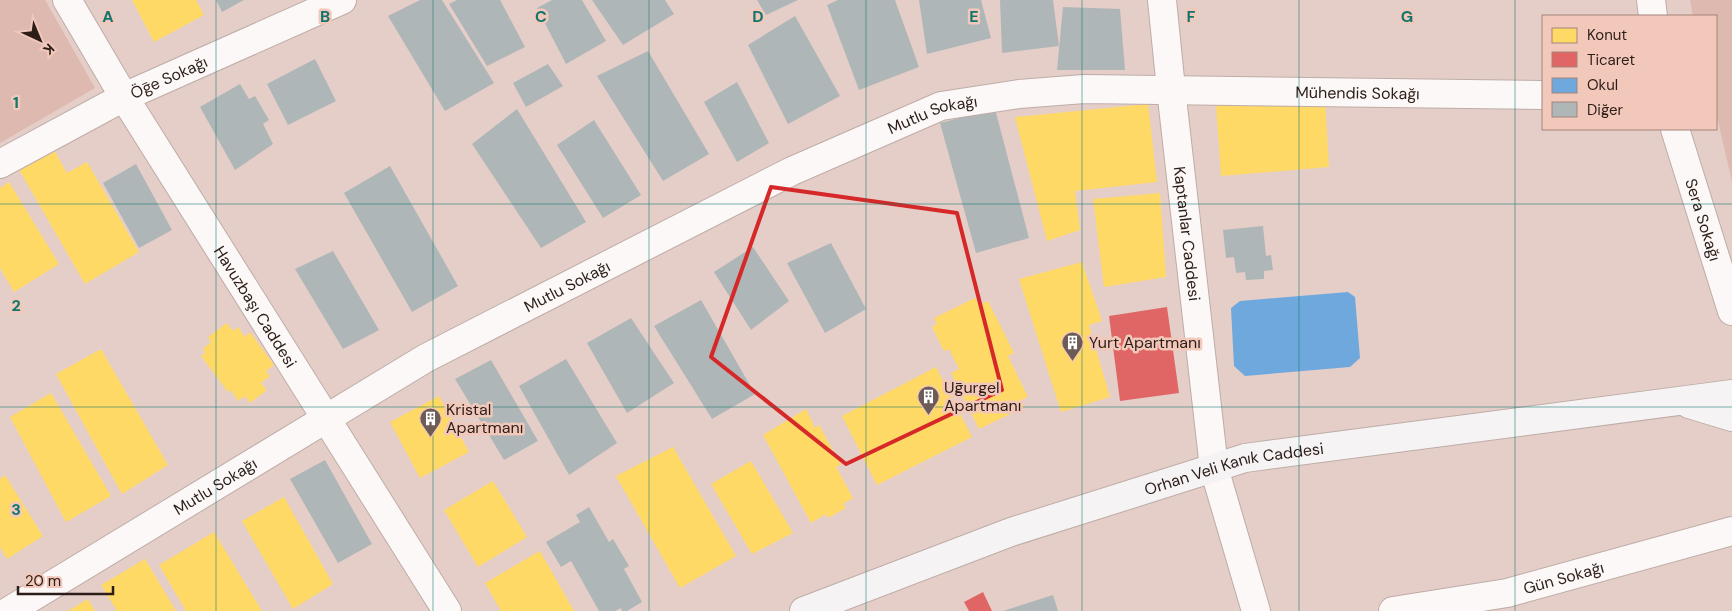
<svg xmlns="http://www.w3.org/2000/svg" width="1732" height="611" viewBox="0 0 1732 611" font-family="'DM Sans',sans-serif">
	<rect width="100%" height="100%" fill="#e5cec8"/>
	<path fill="#ddb9af" d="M0 0H45L95 88 0 143Z
		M1690 0H1732V182L1716 112V16H1693Z"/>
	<path fill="#ffd966" d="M132 0H196L204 15 154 42Z
		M1325 98 1329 167 1221 176 1216 105Z
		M1148 104 1157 182 1075 191 1080 230 1047 241 1015 117Z
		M53 148 67 173 87 162 139 252 85 284 18 168Z
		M9 182 59 264 14 292 0 268V188Z
		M1160 193 1166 277 1104 287 1093 199Z
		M1082 262 1102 321 1089 325 1110 397 1061 412 1019 279Z
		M975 298 979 305 988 301 1014 353 1008 356 1028 397 1021 400 1025 407 979 429 951 373 959 369 949 349 944 351 932 327 937 324 934 318Z
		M227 323 233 331 238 327 245 337 250 332 274 365 266 371 270 376 261 383 267 390 250 403 245 396 238 401 231 390 228 392 201 356 205 353 203 349 211 342 208 337Z
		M101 349 168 465 122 494 56 374Z
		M936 367 972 437 877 485 842 416Z
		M51 393 111 496 66 522 10 417Z
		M439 396 469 452 420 478 390 422Z
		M806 409 815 428 819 425 841 465 836 467 853 498 843 504 846 508 828 518 826 514 811 523 763 435Z
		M673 447 736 556 680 588 616 476Z
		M751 461 793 533 752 554 711 484Z
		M5 475 43 536 7 559 0 547V479Z
		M493 481 527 537 478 567 444 510Z
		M284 497 333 584 293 609 242 521Z
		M214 532 262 611H186L159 565Z
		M540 551 574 611H501L485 583Z
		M145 559 176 611H117L101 585Z
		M88 599 95 611H68Z"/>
	<path fill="#e06666" d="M1167 307 1179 393 1120 401 1109 316Z
		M983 592 992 611H969L964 602Z"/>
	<path fill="#6fa8dc" d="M1348 292 1355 297 1360 358 1350 367 1245 376 1234 366 1231 308 1240 301Z"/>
	<path fill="#afb6b8" d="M216 0H244L222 12Z
		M420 0H442L494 83 445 111 388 16Z
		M457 0H500L525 47 487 66 449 4Z
		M552 0H582L606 41 566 64 537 8Z
		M592 0H665L674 14 623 45Z
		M757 0H798L766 15Z
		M838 0H895L919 67 859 90 827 5Z
		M919 0H981L991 38 927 54Z
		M1000 0H1053L1059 46 1002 53Z
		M1063 7 1120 9 1125 70H1057Z
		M795 16 840 96 788 124 748 45Z
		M648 51 709 154 663 181 597 76Z
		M315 59 336 101 288 125 267 84Z
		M548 64 563 86 526 107 513 83Z
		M737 82 769 143 737 162 704 102Z
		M240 84 249 99 255 96 269 120 263 124 273 144 235 170 200 107Z
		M517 109 586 222 541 248 472 144Z
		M995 109 1029 238 976 253 940 123Z
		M594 120 641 195 603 218 557 145Z
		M136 164 172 230 139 248 103 183Z
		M390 166 458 286 412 312 344 193Z
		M1263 226 1266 256 1271 255 1273 270 1264 271V279L1246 280 1245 272 1236 273 1234 257 1226 258 1223 230Z
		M831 243 866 309 825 333 787 263Z
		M753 247 789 301 751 330 714 272Z
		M333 251 379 330 343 349 295 269Z
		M701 300 755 394 712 419 654 326Z
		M631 318 674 383 627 413 587 343Z
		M566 359 617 443 569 475 519 386Z
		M491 360 538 441 504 460 455 379Z
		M325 460 372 544 338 563 290 479Z
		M589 507 609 542 613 539 629 566 624 569 642 602 627 611H622L621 608 615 611H599L571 561 561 567 546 542 580 522 576 515Z
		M1053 595 1058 611H1003Z"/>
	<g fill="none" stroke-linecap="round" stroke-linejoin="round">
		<defs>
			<g id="street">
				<path id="s1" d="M67 0 124 97 447 611"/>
				<path id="s2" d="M1162 0 1171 89 1214 468 1256 611"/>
				<path d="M1651 0 1653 16"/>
				<path id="s3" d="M1675 129 1732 311"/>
				<path id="s4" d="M0 164 124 97 342 0"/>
				<path id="s5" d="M9 611 426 358 792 171 941 106 1019 94 1084 89 1543 95"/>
				<path id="s6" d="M1393 611 1507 593 1732 531"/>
			</g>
			<g id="secondary">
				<path d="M1689 404 1732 417"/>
				<path id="s7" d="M804 611 1011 532 1245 458 1732 394"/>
			</g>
		</defs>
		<use href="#street" stroke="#beaca7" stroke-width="30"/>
		<use href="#secondary" stroke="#beaca7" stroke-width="30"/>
		<use href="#street" stroke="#fbf8f7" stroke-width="28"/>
		<use href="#secondary" stroke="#f5f3f4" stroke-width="28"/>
	</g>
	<path fill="none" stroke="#d62828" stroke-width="4" stroke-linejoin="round" d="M771 187 957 213 1002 390 846 464 711 357Z"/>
	<path fill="none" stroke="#0f766e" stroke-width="1" stroke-opacity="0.55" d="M216 0V611M433 0V611M649 0V611M866 0V611M1082 0V611M1299 0V611M1515 0V611M0 204H1732M0 407H1732"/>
	<defs>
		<symbol id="building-pin" viewBox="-11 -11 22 30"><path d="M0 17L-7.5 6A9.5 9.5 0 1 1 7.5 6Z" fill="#6d5b56" stroke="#f2c8bb"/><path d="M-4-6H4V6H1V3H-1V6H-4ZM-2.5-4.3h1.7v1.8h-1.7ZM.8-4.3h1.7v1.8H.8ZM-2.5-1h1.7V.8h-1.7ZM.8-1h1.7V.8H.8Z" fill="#fff"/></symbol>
	</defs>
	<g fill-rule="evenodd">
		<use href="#building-pin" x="1060" y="330" width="25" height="34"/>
		<use href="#building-pin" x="916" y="384" width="25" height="34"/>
		<use href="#building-pin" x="418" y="406" width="25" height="34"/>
	</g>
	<g text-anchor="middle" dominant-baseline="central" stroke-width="5" stroke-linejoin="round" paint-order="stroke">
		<g font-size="16" fill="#2c1d18" stroke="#f2c8bb">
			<text stroke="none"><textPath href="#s4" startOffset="190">Öḡe Sokağı</textPath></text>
			<text stroke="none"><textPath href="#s5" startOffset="1479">Mühendis Sokağı</textPath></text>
			<text stroke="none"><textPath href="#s5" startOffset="1051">Mutlu Sokağı</textPath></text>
			<text stroke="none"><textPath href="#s3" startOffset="95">Sera Sokağı</textPath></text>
			<text stroke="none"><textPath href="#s2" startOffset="235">Kaptanlar Caddesi</textPath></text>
			<text stroke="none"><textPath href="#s5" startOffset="646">Mutlu Sokağı</textPath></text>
			<text stroke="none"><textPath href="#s1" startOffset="360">Havuzbaşı Caddesi</textPath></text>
			<text stroke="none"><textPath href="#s7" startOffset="454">Orhan Veli Kanık Caddesi</textPath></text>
			<text stroke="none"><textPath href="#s5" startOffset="241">Mutlu Sokağı</textPath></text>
			<text stroke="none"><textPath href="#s6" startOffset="174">Gün Sokağı</textPath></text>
		</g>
		<g font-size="16" fill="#2c1d18" stroke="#f2c8bb" text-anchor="start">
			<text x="1089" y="342">Yurt Apartmanı</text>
			<text x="944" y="387">Uḡurgel<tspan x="944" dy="18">Apartmanı</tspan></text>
			<text x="446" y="409">Kristal<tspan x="446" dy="18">Apartmanı</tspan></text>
		</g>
	</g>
	<g font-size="16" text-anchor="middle" font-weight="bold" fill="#0f766e" stroke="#f2c8bb" stroke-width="5" stroke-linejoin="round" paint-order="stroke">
		<text x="108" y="22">A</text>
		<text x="325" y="22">B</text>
		<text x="541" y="22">C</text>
		<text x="758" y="22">D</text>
		<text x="974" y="22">E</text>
		<text x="1191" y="22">F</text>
		<text x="1407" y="22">G</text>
		<text x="16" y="108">1</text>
		<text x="16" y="311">2</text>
		<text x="16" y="515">3</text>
	</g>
	<rect x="1542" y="15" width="175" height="115" fill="#f2c8bb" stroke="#a3847a"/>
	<rect x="1552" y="28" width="25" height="15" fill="#ffd966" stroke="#a3847a"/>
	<text x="1587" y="40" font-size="15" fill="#2c1d18">Konut</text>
	<rect x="1552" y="52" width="25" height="15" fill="#e06666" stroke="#a3847a"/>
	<text x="1587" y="65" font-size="15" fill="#2c1d18">Ticaret</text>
	<rect x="1552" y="78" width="25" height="15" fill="#6fa8dc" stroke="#a3847a"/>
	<text x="1587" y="90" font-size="15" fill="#2c1d18">Okul</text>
	<rect x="1552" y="102" width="25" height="15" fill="#afb6b8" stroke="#a3847a"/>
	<text x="1587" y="115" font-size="15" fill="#2c1d18">Diğer</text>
	<g transform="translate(40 40) rotate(136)" stroke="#f2c8bb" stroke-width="4" paint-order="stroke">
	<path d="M0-4L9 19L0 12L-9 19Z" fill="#2c1d18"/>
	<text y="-8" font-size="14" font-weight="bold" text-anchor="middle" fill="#2c1d18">K</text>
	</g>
	<path d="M18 586v8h95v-8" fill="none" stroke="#2c1d18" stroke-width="2.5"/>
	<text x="25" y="586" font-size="15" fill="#2c1d18" stroke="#f2c8bb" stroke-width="4" paint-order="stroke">20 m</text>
</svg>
